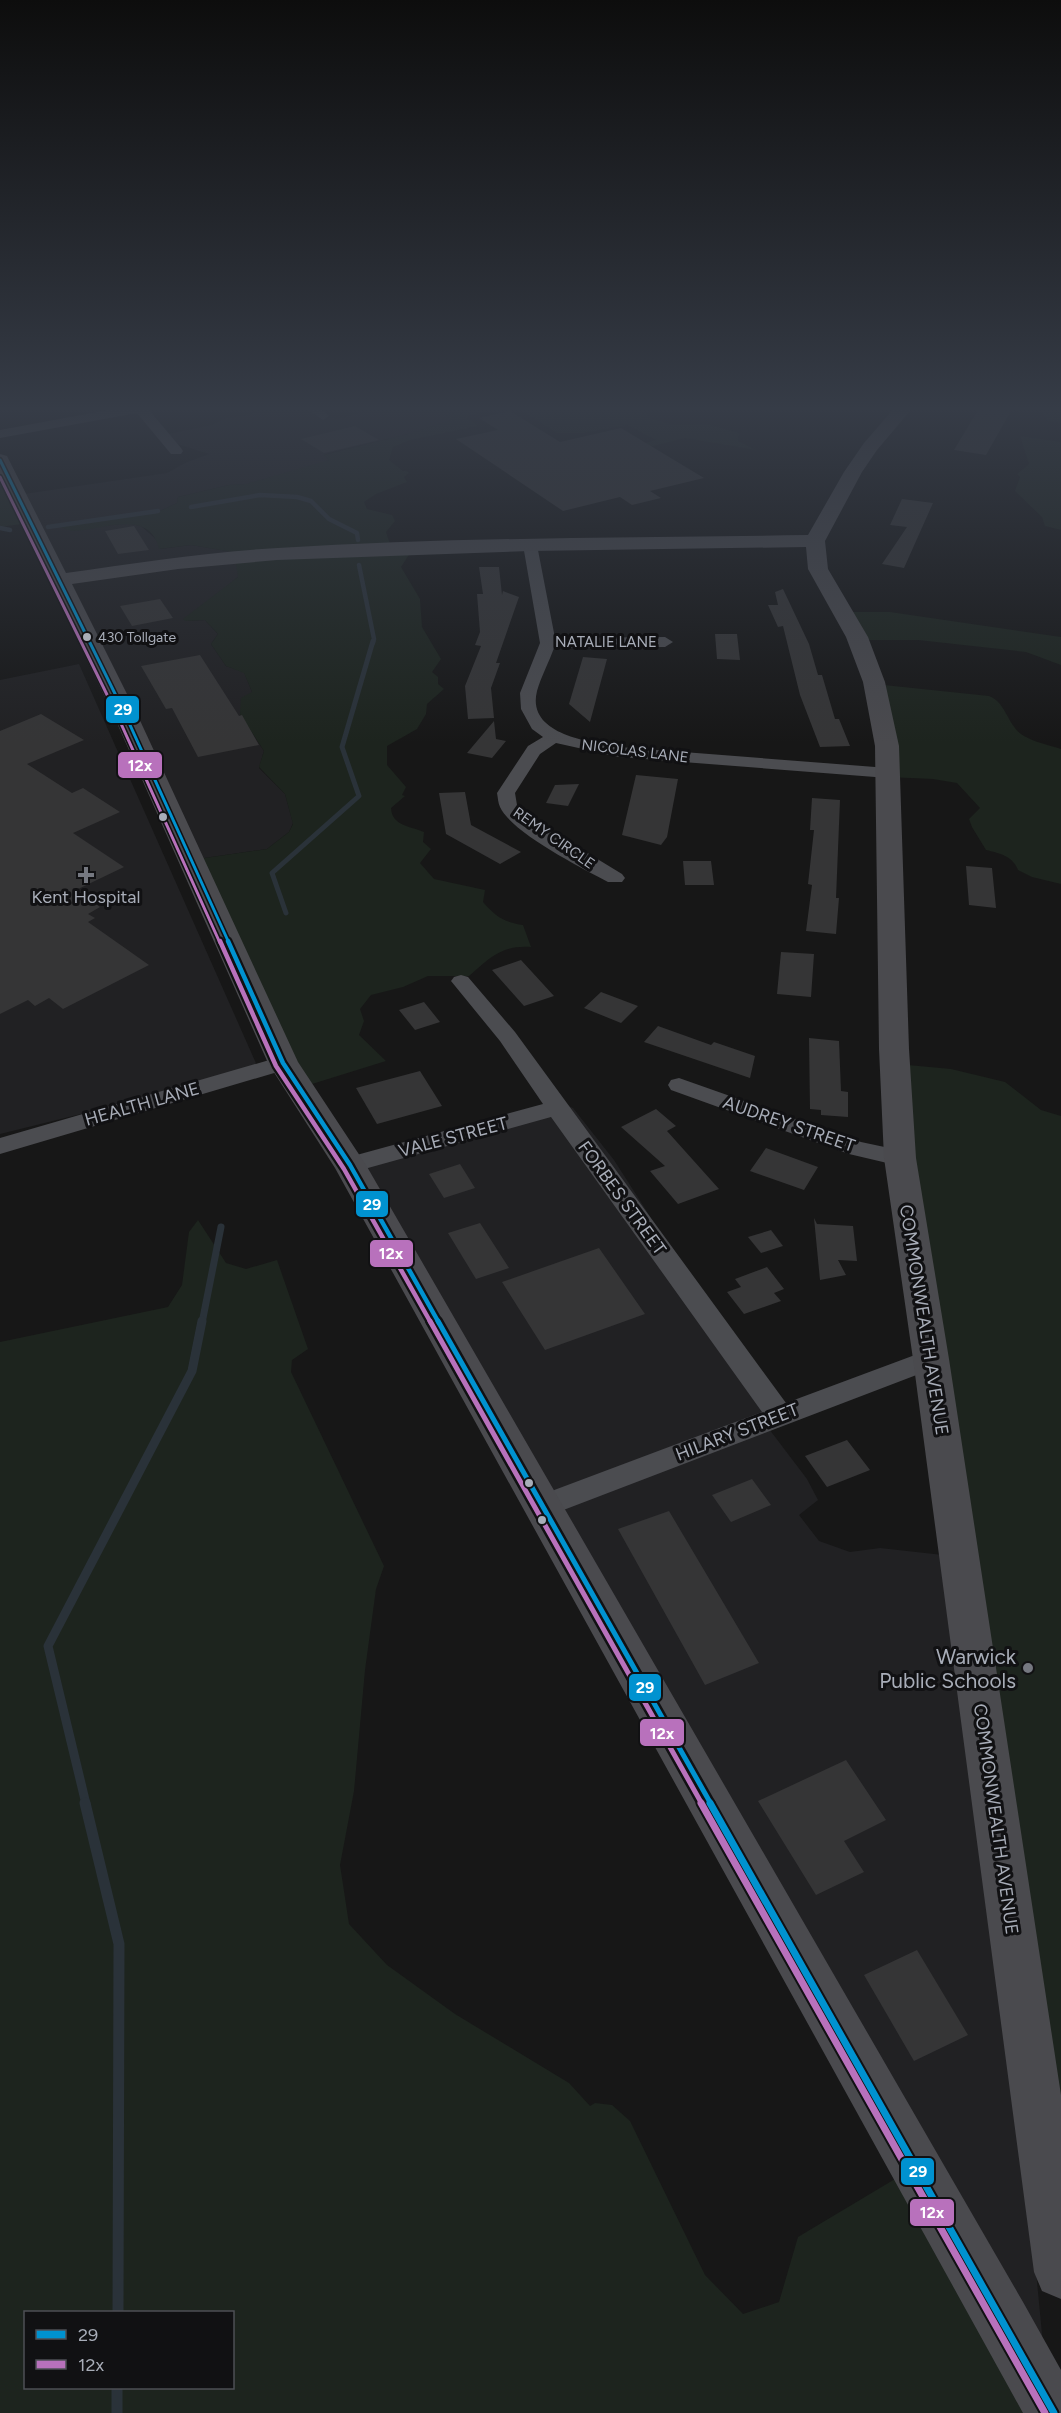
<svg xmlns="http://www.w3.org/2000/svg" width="1061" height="2413" viewBox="0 0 1061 2413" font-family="Figtree,sans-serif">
	<rect width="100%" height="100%" fill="#171717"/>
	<path fill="#212123" d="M279 405H311L323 416 337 419 390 405H477L446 415 451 419 449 421 404 435 329 453 324 455 329 460 317 465 247 484 229 485 178 497 177 503 160 511 60 526 73 530 128 523 141 526 157 540 160 549 191 545 253 555 238 577 185 621 205 620 218 634 211 644 226 666 244 672 252 692 240 714 264 751 259 768 285 794 293 823 289 832 267 849 198 859 17 495 167 473 185 463 209 454 174 443 168 434 212 425 226 418 250 415 255 411Z
		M79 664 259 1070 0 1134V680Z
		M559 1102 573 1108 614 1160 685 1271 780 1407 763 1421 807 1479 818 1500 799 1515 819 1541 850 1552 880 1548 952 1556 1033 2240 1045 2365 356 1166Z"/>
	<path fill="#1d241e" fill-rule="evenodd" d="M477 405H640L649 418 675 425 707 424 739 433 738 441 756 450 685 438 601 459 598 456 656 440 627 425 584 433H557L517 408 508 406 468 416 467 418 478 426 410 440 393 447 389 460 403 471H407L409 473 404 477 407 482 376 494 364 502 367 509 392 515 395 521 386 532 391 547H414L401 567 420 599 422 627 441 659 432 672 438 677V684L444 689 427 704 426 714 417 729 387 746V765L406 787 402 795 405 796 391 808C392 826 410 826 424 832L423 842 431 849 420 863 434 879 485 890 483 902C496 917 504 922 523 925L531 947C501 945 490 958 469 976H428L403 987 371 995 360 1009 364 1021 359 1035 386 1061 312 1084 299 1065 198 864V859L267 849 289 832 293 824 285 794 259 767 264 751 240 714 241 698 252 692 244 673 226 666 211 644 218 634 205 620 185 621 183 619 238 577 235 557 250 555 191 545 159 549C150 507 99 531 72 531 68 530 63 528 59 526L160 511 177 503 178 497 229 485 246 484 329 460 324 455 404 435 449 421 451 419 445 415Z
		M1033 405H1061V423C1050 423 1044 420 1040 409Z
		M1020 436 1061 442V530L1045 526 1042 517 1015 491 1020 477 1017 474 1029 464Z
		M0 463 29 523 0 527Z
		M852 612H890L1061 637V665L1026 652 918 640H858Z
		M884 685 989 696C1007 703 1007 726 1024 736 1034 742 1049 745 1061 749V884L1032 877 1018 870C1013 856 999 853 986 850L972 827 969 819 980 808 957 783 933 779 888 777Z
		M908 1065 951 1069 1005 1082 1041 1110 1061 1116V2234L929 1371Z
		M198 1220 226 1263 246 1269 277 1260 308 1349 292 1360 291 1372 384 1566 376 1589 365 1670 354 1791 340 1865 349 1924 387 1965 455 2014 569 2083 590 2106 595 2103 612 2105 630 2121 705 2275 743 2314 779 2302 798 2237 900 2176 1054 2413H0V1342L168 1307 182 1285 189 1232ZM26 2312H232V2388H26Z"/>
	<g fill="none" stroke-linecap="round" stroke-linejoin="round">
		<path stroke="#2a3239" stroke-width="4.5" d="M191 507 260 495 297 497 311 501 329 519 357 533 358 540
			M48 527 158 511
			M0 528 10 530
			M359 565 374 639 373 643"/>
		<path stroke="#2a3239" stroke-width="5" d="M286 913 272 873 359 796 342 747 373 641"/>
		<path stroke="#2a3239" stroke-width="7" d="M202 1323 221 1227"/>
		<path stroke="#2a3239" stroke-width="9" d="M86 1804 48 1646 192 1371 202 1321"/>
		<path stroke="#2a3239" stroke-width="11" d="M85 1803 119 1944 118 2312
			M117 2388V2413"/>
	</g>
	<path fill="#353536" d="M981 405H1009L1008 408 1012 409 986 455 954 450Z
		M510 411 560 442 621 428 704 478 650 491 661 498 632 505 620 497 563 511 456 439 498 430 479 418Z
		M355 426 379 440 324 453 301 439Z
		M902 499 933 503 904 568 882 564 907 527 890 525Z
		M134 526 149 550 118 554 105 531Z
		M479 567H499L502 595 503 591 519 597 496 663H500L491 688 494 718 468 719 465 686 481 646 475 645 480 632 477 594H483Z
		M783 589 809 644 818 675H822L835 719H839L850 746 820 747 800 695 783 626 778 627 768 605H778L775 592Z
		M160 599 173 618 132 626 120 606Z
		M715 634H737L740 660 717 659Z
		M200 655 239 716 242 715 259 745 198 757 172 708 166 709 141 666Z
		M583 657 607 659 590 722 569 704Z
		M41 714 84 740 27 764 72 793 83 788 120 812 73 833 124 867 76 890 100 907 88 914 95 918 88 922 149 965 63 1009 49 998 35 1006 28 1000 0 1014V731Z
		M494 721 496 739 506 741 492 758 467 753Z
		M636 775 678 779 667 837 661 845 622 835Z
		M579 784 568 806 546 803 555 785Z
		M465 792 471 825 521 852 500 864 446 834 439 793Z
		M812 798 840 800 836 898H839L836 934 806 931 812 885 808 884 814 830H810Z
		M683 861H711L714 885H685Z
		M966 866 992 868 996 908 969 905Z
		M781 952 814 954 811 997 777 994Z
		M521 960 554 996 524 1006 492 970Z
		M601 992 638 1006 621 1023 584 1008Z
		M424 1002 440 1022 415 1030 399 1010Z
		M658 1026 711 1045 714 1042 755 1056 750 1078 644 1042Z
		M809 1038 839 1041 841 1091 848 1092V1117L821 1115V1110L810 1109Z
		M420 1071 442 1106 377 1124 356 1088Z
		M656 1109 676 1126 667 1131 719 1189 678 1204 650 1171 665 1166 621 1127Z
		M766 1148 818 1167 804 1190 750 1171Z
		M460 1164 475 1188 444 1198 429 1174Z
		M814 1218 817 1224 853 1226 857 1261 838 1260 846 1275 820 1280Z
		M480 1223 509 1268 476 1279 448 1233Z
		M771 1230 783 1246 761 1253 748 1237Z
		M599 1248 645 1314 545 1350 502 1282Z
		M767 1267 784 1289 774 1293 781 1301 744 1314 727 1292 741 1287 735 1279Z
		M847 1440 870 1470 827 1487 805 1456Z
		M752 1479 771 1505 731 1522 712 1495Z
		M669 1511 759 1663 705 1685 618 1529Z
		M846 1760 886 1820 844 1841 864 1872 816 1895 758 1801Z
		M917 1950 968 2035 914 2061 864 1975Z"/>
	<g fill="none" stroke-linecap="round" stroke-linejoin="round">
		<path fill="#4b4c50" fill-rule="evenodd" d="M135 405H164L149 410 181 448 183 451 181 454H171L137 413 0 438V430Z
			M301 405H316L329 416 323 420Z
			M886 405H910L911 408 905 412Z
			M530 541 537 545 555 638 665 637 673 642 665 647 554 648C549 662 541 677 537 691 526 735 590 742 619 747L888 768 894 769 897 773 894 777 888 778 619 757 556 743 540 754 515 793 517 805 535 821 622 874 625 878 622 882H608C582 868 512 833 500 807 498 803 498 798 497 793L528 746 543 737 532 729 521 709 520 693 540 643 523 545Z
			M461 975 468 977 515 1032 786 1403 931 1349 940 1352 944 1359 940 1366 553 1514 543 1518 533 1514 529 1506 533 1498 762 1412 551 1117 350 1173 342 1171 338 1165 342 1159 543 1104 500 1041 451 981 454 977Z
			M283 1056 291 1058 294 1063 291 1068 0 1154V1138Z
			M679 1078 861 1142 908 1152 912 1158 908 1164 900 1166 849 1154 671 1090 668 1085 671 1080Z"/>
		<path fill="#4a4a4e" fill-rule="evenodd" d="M897 405H915L877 450 862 472 825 541 828 569 868 637 885 682 899 746 909 1049 916 1158 949 1359 1061 2095V2299L1042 2291 1034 2272 913 1359 884 1158 879 1049 875 746 863 682 846 637 808 569 806 547 530 551 277 560 178 569 72 584 137 714 298 1062 366 1165 1023 2302 1061 2370V2413H1023L335 1168 268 1063 113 714 0 479V454L7 456 9 460 66 573C136 563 207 552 278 548 454 537 632 538 808 535L844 472 864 443Z"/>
		<defs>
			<path id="bus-1-far3" d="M0 460 125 714 229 943"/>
			<path id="bus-1-far2" d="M228 941 283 1063 350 1165 439 1323"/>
			<path id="bus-1-far1" d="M438 1321 711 1804"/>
			<path id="bus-1" d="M710 1803 1054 2413"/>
			<path id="bus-2-far3" d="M0 477 118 717 220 943"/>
			<path id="bus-2-far2" d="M220 941 276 1066 344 1169 431 1323"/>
			<path id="bus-2-far1" d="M430 1321 702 1804"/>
			<path id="bus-2" d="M701 1803 1045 2413"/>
		</defs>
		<use href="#bus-1-far3" stroke="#111113" stroke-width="6"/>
		<use href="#bus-1-far2" stroke="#111113" stroke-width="9"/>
		<use href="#bus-1-far1" stroke="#111113" stroke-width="10"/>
		<use href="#bus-1" stroke="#111113" stroke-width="11"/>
		<use href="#bus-2-far3" stroke="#111113" stroke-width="6"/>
		<use href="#bus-2-far2" stroke="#111113" stroke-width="9"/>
		<use href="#bus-2-far1" stroke="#111113" stroke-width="10"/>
		<use href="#bus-2" stroke="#111113" stroke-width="11"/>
		<use href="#bus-1-far3" stroke="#0092d0" stroke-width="3"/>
		<use href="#bus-1-far2" stroke="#0092d0" stroke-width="4.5"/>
		<use href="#bus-1-far1" stroke="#0092d0" stroke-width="5"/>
		<use href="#bus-1" stroke="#0092d0" stroke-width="7"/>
		<use href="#bus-2-far3" stroke="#b871bc" stroke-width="3"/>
		<use href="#bus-2-far2" stroke="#b871bc" stroke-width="4.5"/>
		<use href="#bus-2-far1" stroke="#b871bc" stroke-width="5"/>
		<use href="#bus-2" stroke="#b871bc" stroke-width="7"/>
	</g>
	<linearGradient id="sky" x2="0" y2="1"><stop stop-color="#0d0d0d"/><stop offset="0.55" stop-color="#363c47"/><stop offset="1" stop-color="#363c47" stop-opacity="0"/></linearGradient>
	<rect width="1061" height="743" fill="url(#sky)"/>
	<g fill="#a8adb8" stroke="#111113" stroke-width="2">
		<circle cx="87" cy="637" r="5"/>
		<circle cx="163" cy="817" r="5"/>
		<circle cx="529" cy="1483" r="5"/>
		<circle cx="542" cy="1520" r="5"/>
	</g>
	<g fill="#757880" stroke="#111113" stroke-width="2">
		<path d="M83 866h6v6h6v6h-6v6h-6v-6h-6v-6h6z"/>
		<circle cx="1028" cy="1668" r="6"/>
	</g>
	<g text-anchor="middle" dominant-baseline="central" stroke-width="6" stroke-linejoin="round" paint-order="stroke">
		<g font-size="14" fill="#a8adb8" stroke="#111113" text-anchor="start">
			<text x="98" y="637">430 Tollgate</text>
		</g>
		<g font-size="15" fill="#a8adb8" stroke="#111113">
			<text x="606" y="642">NATALIE LANE</text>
			<text transform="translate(635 751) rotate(7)">NICOLAS LANE</text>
			<text transform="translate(554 838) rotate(35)">REMY CIRCLE</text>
		</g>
		<g font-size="18" fill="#a8adb8" stroke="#111113">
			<text x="86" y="897">Kent Hospital</text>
		</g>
		<g font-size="18" fill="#a8adb8" stroke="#111113">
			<text transform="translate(142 1104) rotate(-16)">HEALTH LANE</text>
			<text transform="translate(789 1124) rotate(19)">AUDREY STREET</text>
			<text transform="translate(453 1137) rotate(-15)">VALE STREET</text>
			<text transform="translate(622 1198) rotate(54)">FORBES STREET</text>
			<text transform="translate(924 1320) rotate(81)">COMMONWEALTH AVENUE</text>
			<text transform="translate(737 1432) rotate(-21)">HILARY STREET</text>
			<text transform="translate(996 1819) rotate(82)">COMMONWEALTH AVENUE</text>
		</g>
		<g font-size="21" fill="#a8adb8" stroke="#111113" text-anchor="end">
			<text x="1016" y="1656">Warwick<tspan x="1016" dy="24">Public Schools</tspan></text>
		</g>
	</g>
	<g stroke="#111113" stroke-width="2">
		<rect x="105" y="695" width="35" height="29" rx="6" fill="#0092d0"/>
		<rect x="117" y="751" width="46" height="28" rx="6" fill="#b871bc"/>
		<rect x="355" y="1190" width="34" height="28" rx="6" fill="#0092d0"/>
		<rect x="369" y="1239" width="45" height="29" rx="6" fill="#b871bc"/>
		<rect x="628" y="1673" width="34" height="29" rx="6" fill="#0092d0"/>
		<rect x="639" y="1718" width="46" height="29" rx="6" fill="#b871bc"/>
		<rect x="900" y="2157" width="35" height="29" rx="6" fill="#0092d0"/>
		<rect x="909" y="2198" width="46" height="29" rx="6" fill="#b871bc"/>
	</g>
	<g font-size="16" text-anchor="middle" font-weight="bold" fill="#fff">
		<text x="123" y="715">29</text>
		<text x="140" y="771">12x</text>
		<text x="372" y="1210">29</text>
		<text x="391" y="1259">12x</text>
		<text x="645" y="1693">29</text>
		<text x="662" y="1739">12x</text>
		<text x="918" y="2177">29</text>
		<text x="932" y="2218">12x</text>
	</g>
	<rect x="24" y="2311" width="210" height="78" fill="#111113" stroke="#4d4f55" stroke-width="1.5"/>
	<rect x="36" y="2330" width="30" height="9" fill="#0092d0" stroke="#4d4f55" stroke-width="1.5"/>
	<text x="78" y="2341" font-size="18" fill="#a8adb8">29</text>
	<rect x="36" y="2360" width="30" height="9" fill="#b871bc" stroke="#4d4f55" stroke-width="1.5"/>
	<text x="78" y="2371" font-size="18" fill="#a8adb8">12x</text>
</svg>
